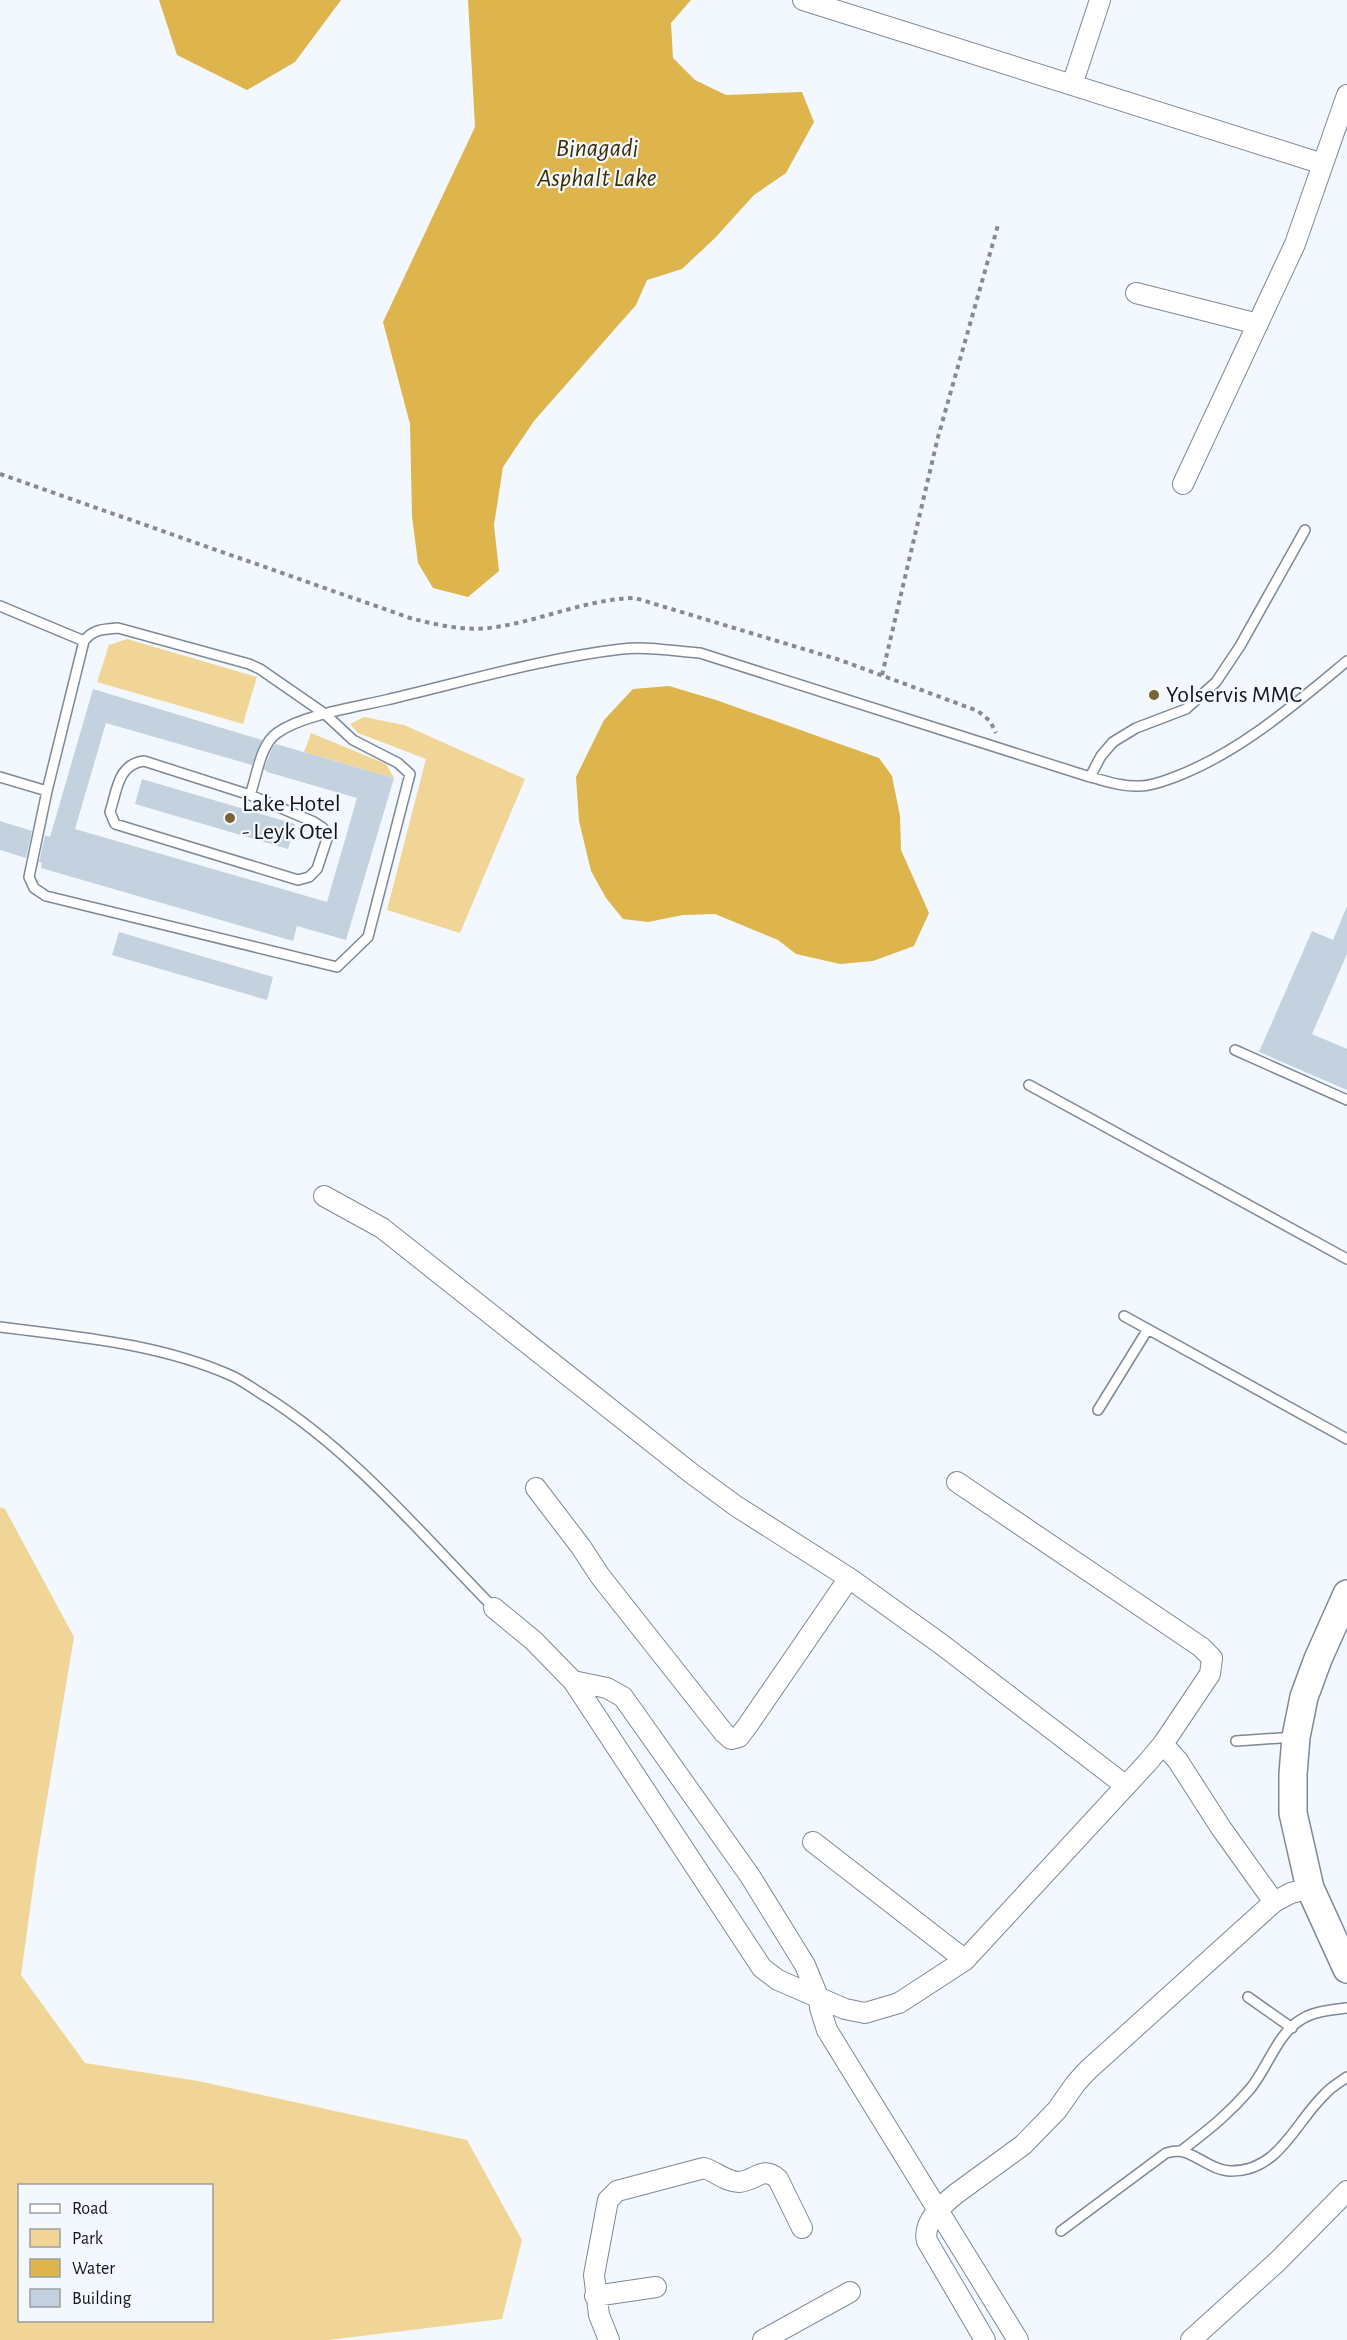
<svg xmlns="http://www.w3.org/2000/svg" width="1347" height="2340" viewBox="0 0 1347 2340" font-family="'Alegreya Sans',sans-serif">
	<rect width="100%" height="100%" fill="#f2f8fd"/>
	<path fill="#f1d596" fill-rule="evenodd" d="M127 639 257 677 243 724 97 682 109 645Z
		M364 717 404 725 525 779 460 933 387 910 426 759 358 733 350 724Z
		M311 733 386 764 394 778 304 752Z
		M0 1507 5 1509 74 1637 37 1859 21 1975 85 2063 198 2081 467 2140 522 2240 502 2319 328 2340H0ZM20 2186H212V2320H20Z"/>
	<path fill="#deb44d" d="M159 0H341L295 62 247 90 177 55Z
		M468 0H691L671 23 673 58 695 80 726 95 802 92 814 122 786 173 754 195 715 238 682 269 647 280 636 305 534 421 503 467 494 525 499 571 468 597 433 588 418 563 412 516 410 424 383 322 475 127Z
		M669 686 716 700 879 758 892 776 900 816 901 850 929 913 914 946 873 961 840 964 796 954 778 940 715 914 683 915 648 922 623 919 606 898 591 871 579 821 576 777 604 720 633 689Z"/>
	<path fill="#c4d1df" d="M93 689 262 740 252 765 106 723 75 829 327 902 357 798 267 772 264 769 272 748 276 744 394 778 346 940 297 926 293 941 41 868 42 863 39 862 45 835 50 837Z
		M142 779 295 824 288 849 135 804Z
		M0 821 32 831 26 858 0 850Z
		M1347 906V954L1312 1034 1347 1049V1090L1259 1052 1312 931 1333 940Z
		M119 932 273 977 267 1000 112 955Z"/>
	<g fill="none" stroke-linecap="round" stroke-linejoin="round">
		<defs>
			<path id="service" d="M0 606 84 641
				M118 628 249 664 260 669 325 714 353 740 398 763 410 774 368 937 337 967 46 896 34 888 29 877 47 791 84 641C93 629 104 629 118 628Z
				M144 761 250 795 314 822 323 828 327 839 317 869 309 877 298 880 115 824 110 812C117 790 118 764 144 761Z
				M0 777 47 791
				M1090 777 1101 756 1113 742 1136 728 1186 709 1216 682 1240 646 1305 530
				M250 795C257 776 260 745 277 733 302 715 356 707 386 700 463 682 544 658 622 649 647 646 674 651 700 653L1090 777C1106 781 1122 787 1140 786 1152 786 1164 781 1175 777 1240 752 1294 705 1347 661
				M1235 1050 1347 1100
				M1029 1085 1347 1259
				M1124 1316 1347 1439
				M0 1327C78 1337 157 1343 230 1375 242 1380 253 1389 265 1396 354 1452 421 1534 494 1608
				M1098 1410 1148 1329
				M1236 1741 1294 1737
				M1248 1997 1292 2028
				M1181 2151C1208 2130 1228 2115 1250 2089 1267 2069 1278 2032 1302 2019 1315 2011 1332 2010 1347 2008
				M1061 2231 1166 2153C1170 2152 1175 2151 1179 2151 1194 2152 1212 2171 1231 2171 1280 2171 1295 2122 1325 2094 1331 2087 1340 2082 1347 2077"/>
			<path id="minor" d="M803 0 1323 164
				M1072 85 1100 0
				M1136 293 1258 324
				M1183 484 1295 244 1347 95
				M324 1196 382 1228 691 1473 736 1506 849 1578 941 1644 1126 1786
				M536 1488 581 1547 600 1576 724 1733 731 1739 739 1737 748 1725 849 1578
				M494 1608 534 1641 573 1681 607 1688 623 1697 750 1876 805 1965 819 1999 820 2008 827 2030 1018 2340
				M573 1681 762 1968 778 1980 845 2009 865 2013 899 2003 965 1960 1147 1763 1163 1744 1210 1674 1212 1658 1201 1647 957 1482
				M1163 1744 1178 1761 1221 1828 1274 1902
				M813 1842 965 1960
				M595 2296 656 2287
				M609 2340 599 2315 594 2275 608 2200 617 2191 704 2168C715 2171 726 2182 739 2182 756 2181 762 2165 778 2179L802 2228
				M763 2340 850 2292
				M985 2340 927 2241C922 2222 943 2204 957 2193L1023 2145 1057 2110 1076 2083 1088 2070 1274 1902 1291 1893 1310 1888
				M1191 2340 1278 2261 1347 2191"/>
			<path id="secondary" d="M1347 1594 1318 1659 1304 1697 1296 1737 1293 1774V1813L1310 1888 1347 1969"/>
		</defs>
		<use href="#service" stroke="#7d8996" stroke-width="12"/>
		<use href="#minor" stroke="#7d8996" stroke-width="22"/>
		<use href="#secondary" stroke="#7d8996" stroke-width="30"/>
		<path stroke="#868b90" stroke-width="4" stroke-dasharray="4.5 4.5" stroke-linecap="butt" d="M0 474 410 618C437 625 467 632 496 627 543 620 587 599 635 598L840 660 978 711 990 721 996 733
			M882 675 938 437 998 225"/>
		<use href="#service" stroke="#fff" stroke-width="9"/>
		<use href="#minor" stroke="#fff" stroke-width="20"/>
		<use href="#secondary" stroke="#fff" stroke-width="27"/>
	</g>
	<g fill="#796433" stroke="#f2f8fd" stroke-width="2">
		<circle cx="1154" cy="695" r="6"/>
		<circle cx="230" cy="818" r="6"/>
	</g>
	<g text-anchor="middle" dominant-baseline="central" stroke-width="4.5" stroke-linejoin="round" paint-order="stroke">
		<g font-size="24" fill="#13171c" stroke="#f2f8fd" text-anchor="start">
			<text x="1166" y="695">Yolservis MMC</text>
			<text x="242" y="804">Lake Hotel<tspan x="242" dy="28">- Leyk Otel</tspan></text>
		</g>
		<g font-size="26" font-style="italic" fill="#3f2e00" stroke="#f2f8fd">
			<text x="597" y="148">Binagadi<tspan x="597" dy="30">Asphalt Lake</tspan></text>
		</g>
	</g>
	<rect x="18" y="2184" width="195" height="138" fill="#f2f8fd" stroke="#999ea3" stroke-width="1.5"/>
	<rect x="30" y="2204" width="30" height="9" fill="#ffffff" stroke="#999ea3" stroke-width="1.5"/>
	<text x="72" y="2214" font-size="18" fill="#13171c">Road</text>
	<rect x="30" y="2229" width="30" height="18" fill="#f1d596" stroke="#999ea3" stroke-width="1.5"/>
	<text x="72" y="2244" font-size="18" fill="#13171c">Park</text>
	<rect x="30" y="2259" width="30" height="18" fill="#deb44d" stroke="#999ea3" stroke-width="1.5"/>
	<text x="72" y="2274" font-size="18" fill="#13171c">Water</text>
	<rect x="30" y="2289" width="30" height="18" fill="#c4d1df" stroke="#999ea3" stroke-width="1.5"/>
	<text x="72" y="2304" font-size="18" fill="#13171c">Building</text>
</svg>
